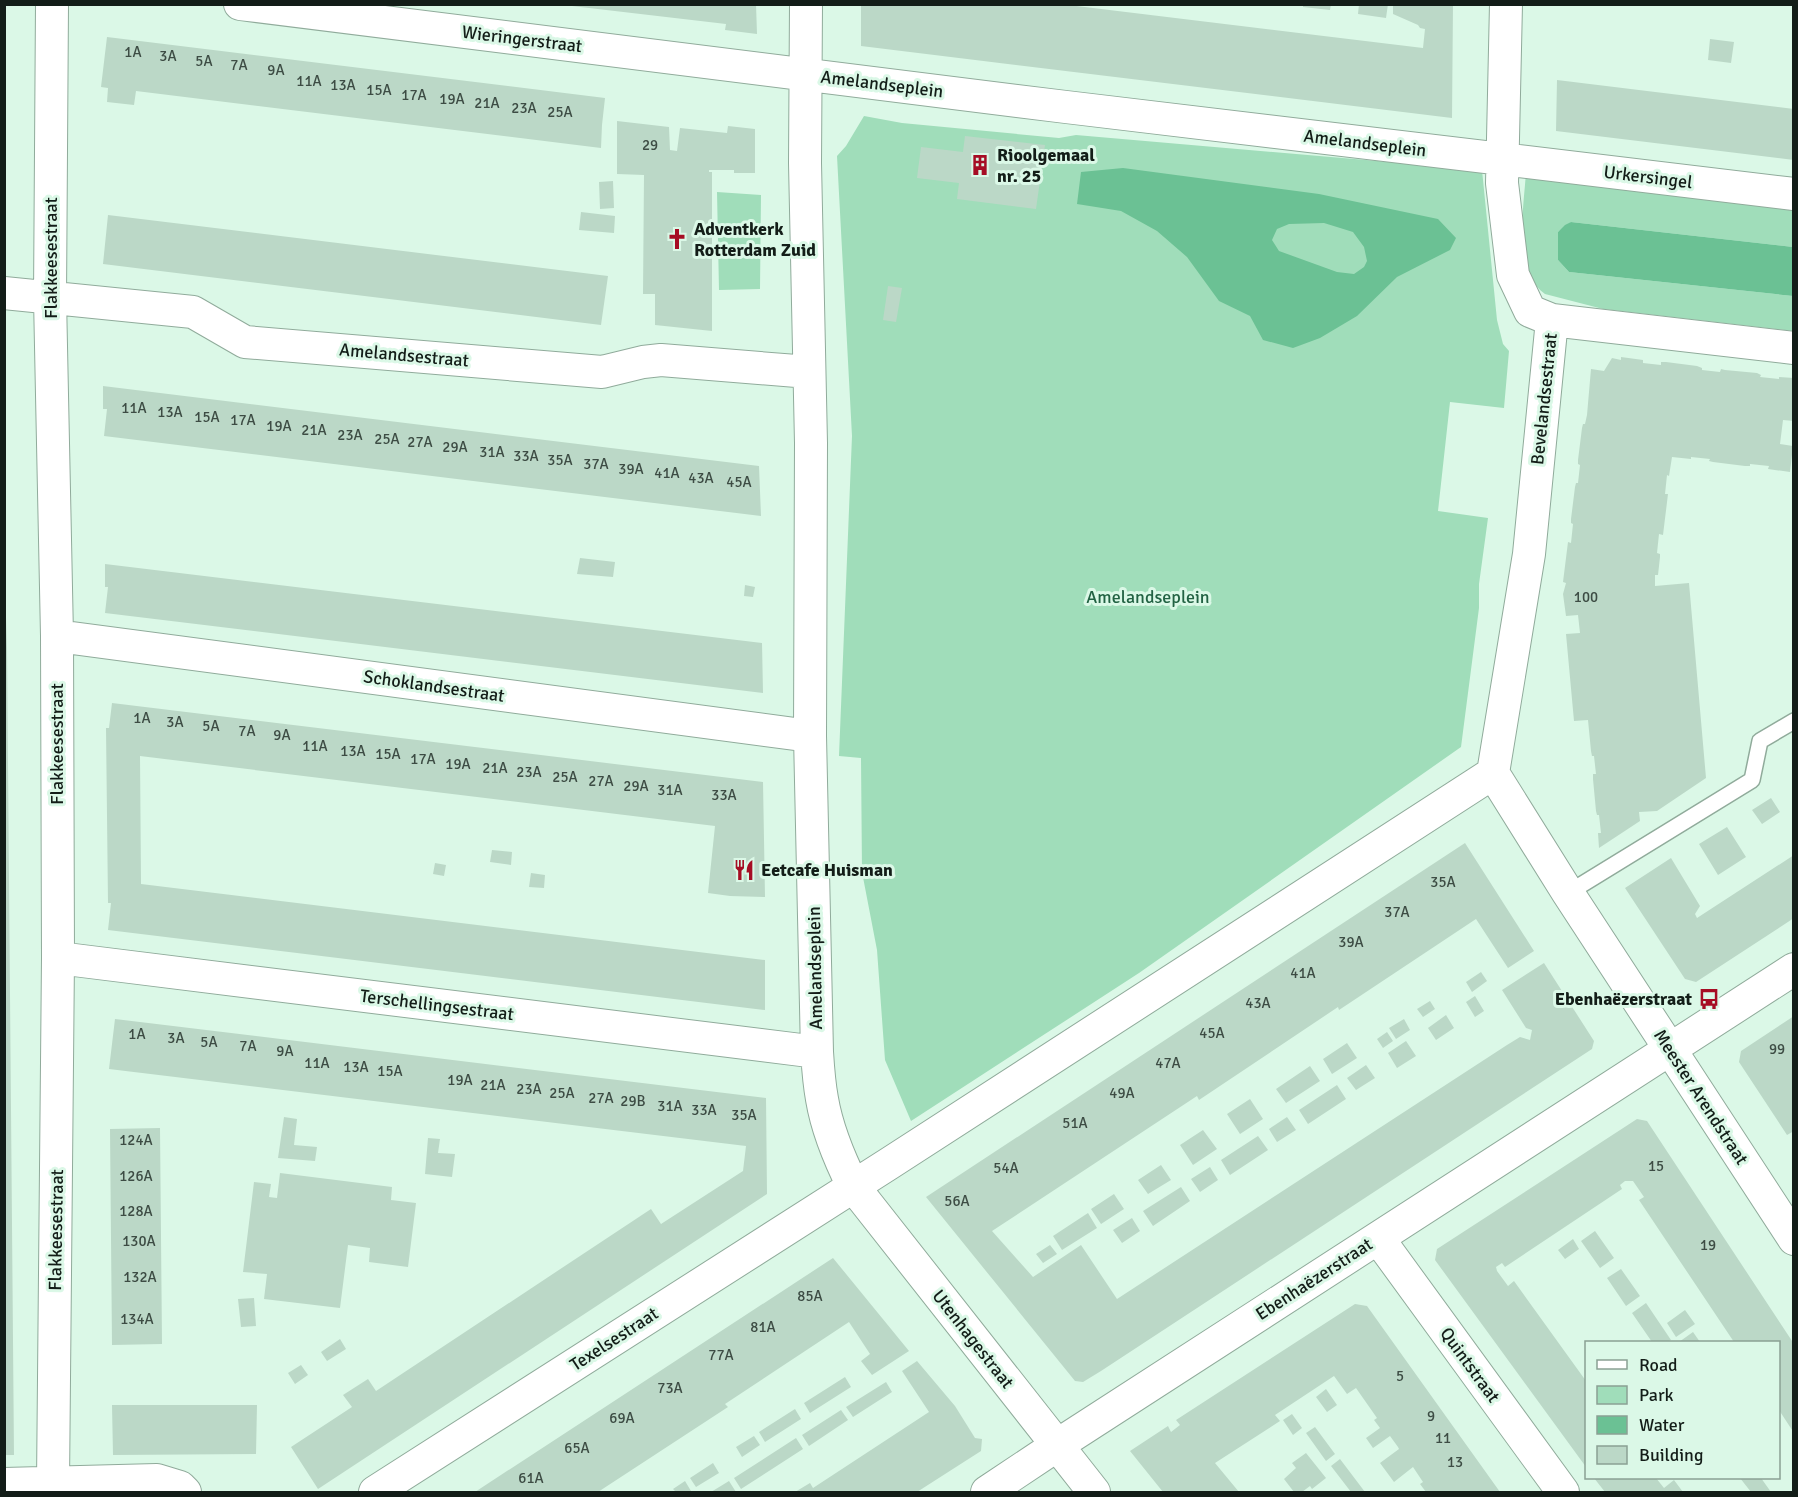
<svg xmlns="http://www.w3.org/2000/svg" width="1798" height="1497" viewBox="0 0 1798 1497" font-family="Signika,sans-serif">
	<rect width="100%" height="100%" fill="#dbf8e7"/>
	<path fill="#a0ddba" d="M864 116 902 123 1059 138 1076 135 1482 170 1497 320 1503 344 1509 351 1504 408 1450 402 1438 511 1488 518 1479 584V608L1461 747 1139 973 911 1121 885 1060 877 950 862 872 861 758 839 756 852 436 837 156 846 146Z
		M1526 172 1793 203V247L1571 222 1558 232V260L1569 272 1793 296V331L1603 309 1545 294C1512 271 1524 206 1526 172Z
		M717 192 761 195 760 289 719 290Z"/>
	<path fill="#6bc194" fill-rule="evenodd" d="M1123 168 1319 194 1438 219 1456 238 1450 250 1397 277 1357 316 1320 338 1293 348 1263 340 1250 316 1219 301 1187 257 1157 231 1121 211 1077 204 1081 172ZM1324 223 1353 232 1364 247 1367 261 1364 267 1354 274 1337 272 1279 251 1272 240 1277 229 1289 224Z
		M1571 222 1793 247V296L1569 272 1558 260V232L1565 225Z"/>
	<path fill="#bbd8c7" d="M573 4H756L757 34 725 30 726 24 572 6Z
		M861 4H1060L1423 48 1425 29 1420 28 1418 25 1393 14V4H1453L1452 118 861 46Z
		M1303 4H1331L1330 10 1303 7Z
		M1359 4H1388L1386 18 1358 14Z
		M107 37 605 98 602 125 601 148 136 91 134 105 107 102 108 88 101 87Z
		M1710 39 1734 42 1731 63 1708 60Z
		M1557 80 1794 109V160L1556 131Z
		M617 121 669 127 670 150 677 151 680 128 727 133 728 126 755 129V173H734V170H709V172H712V331L655 325V294H643L644 175 617 174Z
		M965 136 1045 145 1036 209 957 199 959 183 917 178 921 147 963 152Z
		M613 181 614 208 600 209 599 182Z
		M581 212 615 216 614 233 579 230Z
		M108 215 608 276 601 325 103 264Z
		M888 286 902 288 896 322 883 320Z
		M1621 357 1643 360V363L1661 365V362H1666L1697 366 1702 368V370L1720 372 1721 369 1725 370 1757 373 1761 375 1760 377 1779 379V377L1794 378V421L1783 420 1780 444 1793 446 1790 472 1768 469 1769 466 1750 464V466H1745L1713 462 1709 461 1710 459 1691 457V459L1672 457 1669 476 1667 475 1665 494H1668L1663 535 1659 534 1657 553 1660 554V557L1658 575H1655V586L1689 583 1706 778 1657 811 1639 812 1640 821 1599 848 1598 833H1601L1599 815H1597L1596 811 1593 779V774H1596L1594 756H1592L1591 751 1588 720 1574 721 1566 634 1580 633 1578 615 1566 616 1563 594 1566 583 1563 582 1568 542 1571 543 1573 524 1571 523V519L1575 487 1576 483H1578L1580 465 1578 464V460L1582 428 1583 424H1585L1587 415 1591 369 1604 371 1612 358 1621 360Z
		M103 386 759 466 761 516 104 436 107 409H103Z
		M580 558 615 562 613 577 577 574Z
		M105 564 762 643 763 693 105 613 108 587H105Z
		M745 585 755 587 753 597 744 596Z
		M4 617H6L7 648 14 1455H4Z
		M112 703 763 782 765 897 730 896 708 893 715 826 140 756 141 884 765 960V1010L108 930 111 903H108L106 728H109Z
		M1771 798 1780 812 1762 824 1752 810Z
		M1727 827 1746 857 1718 875 1699 844Z
		M1465 843 1534 951 1508 968 1476 919 1339 1010 1338 1007 1199 1100 1197 1096 992 1231 1033 1277 1081 1245 1117 1299 1507 1045 1520 1037 1530 1040 1532 1030 1526 1028 1502 990 1544 963 1594 1041 1592 1049 1101 1371 1083 1382 1075 1381 926 1197Z
		M492 850 512 852 511 865 490 862Z
		M1794 855V918L1696 982 1685 979 1625 888 1671 858 1700 906 1695 914 1697 918Z
		M435 863 446 865 444 876 433 874Z
		M531 873 545 875 544 888 529 887Z
		M1481 972 1487 981 1472 992 1466 982Z
		M1475 996 1484 1011 1475 1017 1466 1002Z
		M1430 1001 1435 1009 1423 1017 1417 1009Z
		M1446 1015 1454 1028 1436 1040 1428 1028Z
		M1794 1016V1131L1787 1135 1739 1062 1741 1051Z
		M115 1019 766 1098 767 1194 318 1489 291 1447 352 1407 343 1395 368 1379 376 1391 651 1209 661 1224 743 1171 746 1146 109 1069Z
		M1404 1019 1410 1030 1396 1039 1389 1028Z
		M1387 1032 1393 1041 1383 1048 1377 1039Z
		M1406 1041 1416 1056 1397 1068 1388 1053Z
		M1347 1043 1357 1058 1332 1074 1323 1059Z
		M1366 1065 1375 1078 1356 1090 1347 1078Z
		M1310 1066 1320 1081 1286 1103 1276 1089Z
		M1337 1085 1346 1099 1308 1124 1299 1110Z
		M1250 1099 1263 1119 1240 1134 1227 1114Z
		M284 1117 297 1119 294 1145 317 1147 315 1161 278 1158Z
		M1287 1117 1296 1130 1277 1142 1269 1129Z
		M1637 1119 1647 1121 1794 1344V1433L1779 1410V1342H1734L1639 1200 1644 1197 1633 1181H1625L1620 1185 1622 1189 1505 1267 1502 1263 1496 1267 1497 1271 1508 1286 1514 1281 1586 1381V1467L1435 1260 1437 1249Z
		M160 1128 162 1344 112 1345 110 1129Z
		M1203 1130 1217 1149 1193 1165 1180 1145Z
		M1258 1136 1268 1150 1230 1175 1221 1160Z
		M428 1138 440 1139 438 1153 455 1154 452 1177 425 1174Z
		M1161 1165 1171 1180 1148 1194 1138 1180Z
		M1210 1167 1218 1180 1200 1192 1191 1179Z
		M280 1173 392 1187 391 1200 416 1203 408 1267 369 1262 370 1248 348 1245 340 1308 264 1299 267 1274 243 1272 254 1182 271 1184 269 1197 277 1198Z
		M1181 1187 1190 1201 1153 1226 1143 1211Z
		M1114 1194 1124 1209 1101 1224 1091 1209Z
		M1088 1213 1097 1228 1062 1250 1053 1236Z
		M1132 1218 1140 1231 1122 1243 1113 1230Z
		M1595 1231 1614 1258 1600 1268 1581 1241Z
		M1573 1239 1579 1249 1565 1259 1558 1250Z
		M1050 1245 1057 1254 1043 1263 1036 1254Z
		M833 1258 909 1351 872 1375 861 1361 870 1354 849 1322 725 1404 728 1407 598 1492H475Z
		M1621 1269 1640 1296 1626 1306 1607 1278Z
		M254 1298 256 1326 241 1327 238 1299Z
		M1646 1303 1671 1340 1667 1342H1652L1632 1313Z
		M1355 1304 1367 1306 1500 1492H1426L1420 1484 1423 1482 1413 1467 1394 1482 1380 1463 1399 1449 1398 1447 1390 1436 1373 1448 1366 1438 1380 1428 1374 1420 1377 1418 1356 1388 1347 1394 1334 1376 1275 1415 1280 1421 1215 1463 1239 1492H1163L1130 1451 1168 1426 1171 1432 1180 1425 1176 1420Z
		M1685 1310 1695 1324 1676 1337 1667 1323Z
		M1693 1332 1700 1342H1679Z
		M340 1339 346 1349 327 1361 321 1352Z
		M917 1361 955 1406 975 1438 982 1439 981 1451 917 1492H795L810 1483 813 1488 929 1412 902 1371Z
		M301 1365 308 1375 295 1384 288 1373Z
		M845 1377 851 1387 810 1413 804 1403Z
		M886 1382 892 1392 853 1417 846 1407Z
		M1326 1389 1337 1405 1327 1412 1316 1397Z
		M112 1405H257L256 1454 113 1455Z
		M795 1409 801 1419 765 1442 759 1432Z
		M841 1410 848 1420 809 1446 802 1435Z
		M1292 1414 1302 1428 1293 1435 1283 1420Z
		M1315 1427 1335 1454 1326 1461 1306 1433Z
		M754 1436 760 1445 742 1457 736 1447Z
		M796 1438 803 1449 741 1489 734 1478Z
		M1306 1453 1326 1478 1312 1489 1310 1486 1302 1492H1294L1284 1479 1296 1468 1292 1463Z
		M1340 1459 1365 1492H1351L1331 1466Z
		M713 1463 719 1473 696 1487 690 1478Z
		M1594 1478H1656L1664 1488 1674 1480 1683 1492H1605Z
		M1740 1478H1761L1771 1492H1751Z
		M685 1481 691 1491 688 1492H676L673 1489Z
		M729 1481 736 1492H711Z"/>
	<g fill="none" stroke-linecap="round" stroke-linejoin="round">
		<defs>
			<path id="service" d="M1568 893 1752 780 1760 741 1794 721"/>
			<path id="minor" d="M52 4 50 298 57 636 58 958 53 1483
				M240 4 1066 107 1794 194
				M806 4 805 163 811 443 810 736 817 1052C818 1068 819 1083 822 1099 827 1129 839 1158 853 1186L1094 1492
				M4 293 193 312 245 342 602 372 643 362 661 360 809 372
				M1552 320 1794 348
				M57 636 810 736
				M1493 773 1529 554 1552 320 1530 311 1513 275 1502 183 1506 4
				M1493 773 1568 893 1794 1239
				M58 958 817 1052
				M1378 1238 1563 1492
				M4 1484 157 1480 180 1487 185 1492
				M375 1492 890 1163 1493 773
				M987 1492 1056 1446 1794 969"/>
		</defs>
		<use href="#service" stroke="#90ab9b" stroke-width="18"/>
		<use href="#minor" stroke="#90ab9b" stroke-width="34"/>
		<use href="#service" stroke="#fff" stroke-width="15"/>
		<use href="#minor" stroke="#fff" stroke-width="32"/>
	</g>
	<defs>
		<symbol id="building-bare" viewBox="-9 -9 18 18"><path d="M-4-6H4V6H1V3H-1V6H-4ZM-2.5-4.3h1.7v1.8h-1.7ZM.8-4.3h1.7v1.8H.8ZM-2.5-1h1.7V.8h-1.7ZM.8-1h1.7V.8H.8Z" fill="#a60d24" stroke="#dbf8e7" stroke-width="2.5" paint-order="stroke"/></symbol>
		<symbol id="church-bare" viewBox="-9 -9 18 18"><path d="M-1.2-6h2.4v3.5h3.3v2.4h-3.3V6h-2.4V-.1h-3.3v-2.4h3.3Z" fill="#a60d24" stroke="#dbf8e7" stroke-width="2.5" paint-order="stroke"/></symbol>
		<symbol id="restaurant-bare" viewBox="-9 -9 18 18"><path d="M-5-6h1v4h1v-4h1v4h1v-4h1v5L-1.5 .5V6h-2V.5L-5-1ZM5-6V6H3V1.5H1.5Q1.5-4 5-6Z" fill="#a60d24" stroke="#dbf8e7" stroke-width="2.5" paint-order="stroke"/></symbol>
		<symbol id="bus-bare" viewBox="-9 -9 18 18"><path d="M-5-6H5V4H4V6H2V4H-2V6H-4V4H-5ZM-3.5-4V0h7V-4ZM-3.5 1.2v1.5H-2V1.2ZM2 1.2v1.5H3.5V1.2Z" fill="#a60d24" stroke="#dbf8e7" stroke-width="2.5" paint-order="stroke"/></symbol>
	</defs>
	<g fill-rule="evenodd">
		<use href="#building-bare" x="965" y="150" width="30" height="30"/>
		<use href="#church-bare" x="662" y="224" width="30" height="30"/>
		<use href="#restaurant-bare" x="729" y="855" width="30" height="30"/>
		<use href="#bus-bare" x="1694" y="984" width="30" height="30"/>
	</g>
	<g text-anchor="middle" dominant-baseline="central" stroke-width="6" stroke-linejoin="round" paint-order="stroke">
		<g font-size="15" fill="#3d4c44">
			<text x="133" y="52">1A</text>
			<text x="168" y="56">3A</text>
			<text x="204" y="61">5A</text>
			<text x="239" y="65">7A</text>
			<text x="276" y="70">9A</text>
			<text x="309" y="81">11A</text>
			<text x="343" y="85">13A</text>
			<text x="379" y="90">15A</text>
			<text x="414" y="95">17A</text>
			<text x="452" y="99">19A</text>
			<text x="487" y="103">21A</text>
			<text x="524" y="108">23A</text>
			<text x="560" y="112">25A</text>
			<text x="650" y="145">29</text>
			<text x="134" y="408">11A</text>
			<text x="170" y="412">13A</text>
			<text x="207" y="417">15A</text>
			<text x="243" y="420">17A</text>
			<text x="279" y="426">19A</text>
			<text x="314" y="430">21A</text>
			<text x="350" y="435">23A</text>
			<text x="387" y="439">25A</text>
			<text x="420" y="442">27A</text>
			<text x="455" y="447">29A</text>
			<text x="492" y="452">31A</text>
			<text x="526" y="456">33A</text>
			<text x="560" y="460">35A</text>
			<text x="596" y="464">37A</text>
			<text x="631" y="469">39A</text>
			<text x="667" y="473">41A</text>
			<text x="701" y="478">43A</text>
			<text x="739" y="482">45A</text>
			<text x="1586" y="597">100</text>
			<text x="142" y="718">1A</text>
			<text x="175" y="722">3A</text>
			<text x="211" y="726">5A</text>
			<text x="247" y="731">7A</text>
			<text x="282" y="735">9A</text>
			<text x="315" y="746">11A</text>
			<text x="353" y="751">13A</text>
			<text x="388" y="754">15A</text>
			<text x="423" y="759">17A</text>
			<text x="458" y="764">19A</text>
			<text x="495" y="768">21A</text>
			<text x="529" y="772">23A</text>
			<text x="565" y="777">25A</text>
			<text x="601" y="781">27A</text>
			<text x="636" y="786">29A</text>
			<text x="670" y="790">31A</text>
			<text x="724" y="795">33A</text>
			<text x="1443" y="882">35A</text>
			<text x="1397" y="912">37A</text>
			<text x="1351" y="942">39A</text>
			<text x="1303" y="973">41A</text>
			<text x="1258" y="1003">43A</text>
			<text x="1212" y="1033">45A</text>
			<text x="137" y="1034">1A</text>
			<text x="176" y="1038">3A</text>
			<text x="209" y="1042">5A</text>
			<text x="248" y="1046">7A</text>
			<text x="1777" y="1049">99</text>
			<text x="285" y="1051">9A</text>
			<text x="317" y="1063">11A</text>
			<text x="1168" y="1063">47A</text>
			<text x="356" y="1067">13A</text>
			<text x="390" y="1071">15A</text>
			<text x="460" y="1080">19A</text>
			<text x="493" y="1085">21A</text>
			<text x="529" y="1089">23A</text>
			<text x="562" y="1093">25A</text>
			<text x="1122" y="1093">49A</text>
			<text x="601" y="1098">27A</text>
			<text x="633" y="1101">29B</text>
			<text x="670" y="1106">31A</text>
			<text x="704" y="1110">33A</text>
			<text x="744" y="1115">35A</text>
			<text x="1075" y="1123">51A</text>
			<text x="136" y="1140">124A</text>
			<text x="1656" y="1166">15</text>
			<text x="1006" y="1168">54A</text>
			<text x="136" y="1176">126A</text>
			<text x="957" y="1201">56A</text>
			<text x="136" y="1211">128A</text>
			<text x="139" y="1241">130A</text>
			<text x="1708" y="1245">19</text>
			<text x="140" y="1277">132A</text>
			<text x="810" y="1296">85A</text>
			<text x="137" y="1319">134A</text>
			<text x="763" y="1327">81A</text>
			<text x="721" y="1355">77A</text>
			<text x="1400" y="1376">5</text>
			<text x="670" y="1388">73A</text>
			<text x="1431" y="1416">9</text>
			<text x="622" y="1418">69A</text>
			<text x="1443" y="1438">11</text>
			<text x="577" y="1448">65A</text>
			<text x="1455" y="1462">13</text>
			<text x="531" y="1478">61A</text>
		</g>
		<g font-size="18" fill="#131d18" stroke="#dbf8e7">
			<text transform="translate(522 39) rotate(7)">Wieringerstraat</text>
			<text transform="translate(882 84) rotate(7)">Amelandseplein</text>
			<text transform="translate(1365 143) rotate(7)">Amelandseplein</text>
			<text transform="translate(1648 177) rotate(7)">Urkersingel</text>
			<text transform="translate(51 258) rotate(-90)">Flakkeesestraat</text>
			<text transform="translate(404 355) rotate(5)">Amelandsestraat</text>
			<text transform="translate(1544 399) rotate(-84)">Bevelandsestraat</text>
			<text transform="translate(434 686) rotate(8)">Schoklandsestraat</text>
			<text transform="translate(57 744) rotate(-90)">Flakkeesestraat</text>
			<text transform="translate(815 968) rotate(-91)">Amelandseplein</text>
			<text transform="translate(437 1005) rotate(7)">Terschellingsestraat</text>
			<text transform="translate(1701 1097) rotate(57)">Meester Arendstraat</text>
			<text transform="translate(56 1230) rotate(-89)">Flakkeesestraat</text>
			<text transform="translate(1314 1279) rotate(-33)">Ebenhaëzerstraat</text>
			<text transform="translate(614 1339) rotate(-33)">Texelsestraat</text>
			<text transform="translate(973 1339) rotate(52)">Utenhagestraat</text>
			<text transform="translate(1470 1365) rotate(54)">Quintstraat</text>
		</g>
		<g font-size="18" font-weight="bold" fill="#131d18" stroke="#dbf8e7" text-anchor="start">
			<text x="997" y="155">Rioolgemaal<tspan x="997" dy="21">nr. 25</tspan></text>
			<text x="694" y="229">Adventkerk<tspan x="694" dy="21">Rotterdam Zuid</tspan></text>
			<text x="761" y="870">Eetcafe Huisman</text>
			<text x="1692" y="999" text-anchor="end">Ebenhaëzerstraat</text>
		</g>
		<g font-size="18" fill="#226243" stroke="#dbf8e7">
			<text x="1148" y="597">Amelandseplein</text>
		</g>
	</g>
	<rect width="1798" height="1497" fill="none" stroke="#131d18" stroke-width="12"/>
	<rect x="1585" y="1341" width="195" height="138" fill="#dbf8e7" stroke="#8ba094" stroke-width="1.5"/>
	<rect x="1597" y="1360" width="30" height="9" fill="#ffffff" stroke="#8ba094" stroke-width="1.5"/>
	<text x="1639" y="1371" font-size="18" fill="#131d18">Road</text>
	<rect x="1597" y="1386" width="30" height="18" fill="#a0ddba" stroke="#8ba094" stroke-width="1.5"/>
	<text x="1639" y="1401" font-size="18" fill="#131d18">Park</text>
	<rect x="1597" y="1416" width="30" height="18" fill="#6bc194" stroke="#8ba094" stroke-width="1.5"/>
	<text x="1639" y="1431" font-size="18" fill="#131d18">Water</text>
	<rect x="1597" y="1446" width="30" height="18" fill="#bbd8c7" stroke="#8ba094" stroke-width="1.5"/>
	<text x="1639" y="1461" font-size="18" fill="#131d18">Building</text>
</svg>
